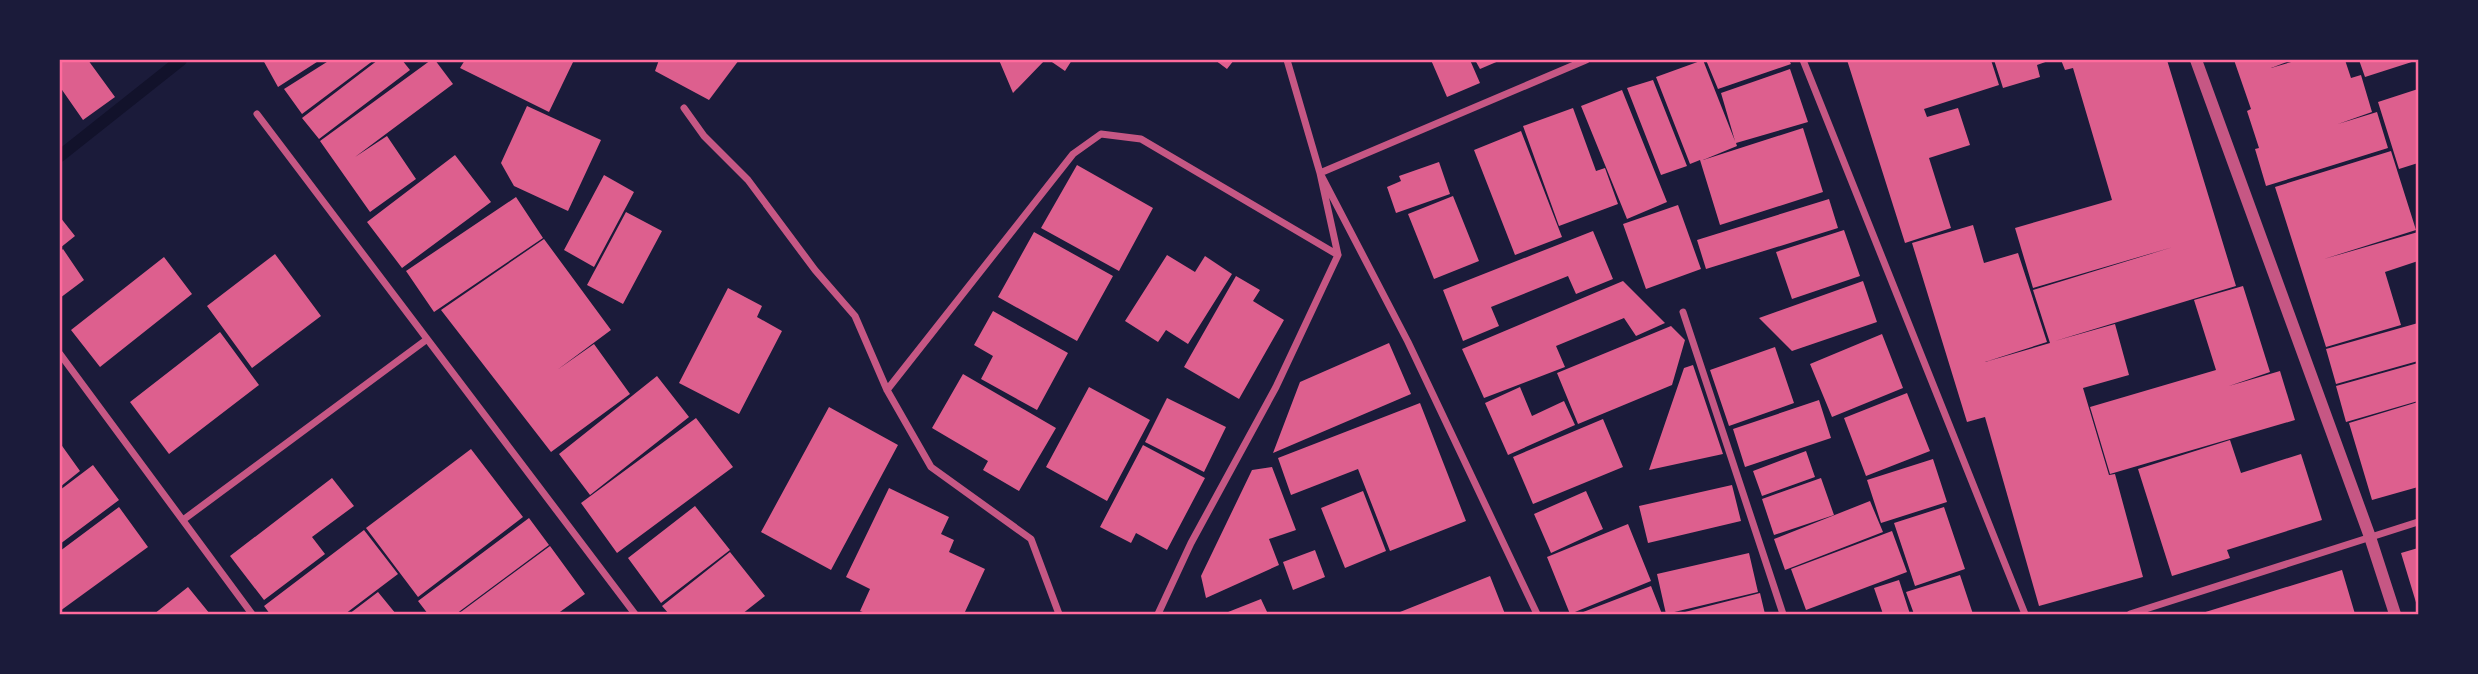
<svg xmlns="http://www.w3.org/2000/svg" width="2478" height="674" viewBox="0 0 2478 674" font-family="'Titillium Web',sans-serif">
	<rect width="100%" height="100%" fill="#1b1b3a"/>
	<g fill="none" stroke-linecap="round" stroke-linejoin="round">
		<path stroke="#12122b" stroke-width="12" d="M60 156 181 60"/>
	</g>
	<path fill="#dd5f8e" d="M60 60H88L115 97 83 120 60 87Z
		M263 60H320L278 87Z
		M330 60H374L302 114 284 89Z
		M378 60H402L410 70 319 139 302 118Z
		M431 60H435L453 84 355 157 387 136 416 179 370 212 320 141Z
		M465 60H574L549 112 460 68Z
		M659 60H739L709 100 655 71Z
		M999 60H1045L1013 93Z
		M1049 60H1072L1065 71Z
		M1215 60H1234L1227 69Z
		M1431 60H1470L1480 83 1447 97Z
		M1475 60H1501L1480 69Z
		M1703 60 1735 141 1721 93 1790 69 1808 122 1736 143 1737 146 1703 160 1803 128 1823 192 1720 225 1700 160 1690 164 1656 77Z
		M1706 60H1789L1791 64 1718 89Z
		M1847 60H1991L1999 85 1924 109 1927 117 1958 108 1970 145 1929 158 1951 228 1905 243Z
		M1994 60H2051L2037 65 2040 77 2003 88Z
		M2061 60H2167L2236 286 2055 341 2115 324 2129 375 2083 388 2109 475 2115 474 2143 577 2039 606 1985 417 1967 422 1912 243 1973 225 1984 263 2018 253 2047 342 1985 362 2050 343 2033 290 2173 247 2033 288 2015 228 2112 200 2073 68 2065 70Z
		M2234 60H2292L2271 68 2298 60H2345L2351 78 2361 75 2372 112 2338 124 2377 112 2388 148 2266 186 2255 149 2259 148 2247 111 2251 109Z
		M2359 60H2418L2365 77Z
		M1653 80 1687 166 1661 175 1627 88Z
		M2418 89V163L2399 169 2378 102Z
		M1622 90 1667 202 1627 219 1581 106Z
		M527 106 601 140 568 211 514 186 501 163Z
		M1573 108 1596 171 1605 168 1618 204 1559 226 1523 126Z
		M1521 131 1562 237 1515 255 1474 150Z
		M2391 151 2416 230 2324 259 2418 232V261L2385 272 2401 325 2326 347 2275 187Z
		M455 155 491 202 402 268 367 222Z
		M1439 162 1450 194 1396 213 1387 187 1401 181 1399 176Z
		M1077 165 1153 208 1119 271 1041 228Z
		M604 175 634 192 594 267 564 250Z
		M1453 196 1479 261 1434 279 1408 214Z
		M516 197 543 238 434 312 406 271Z
		M1829 199 1838 228 1706 269 1697 240Z
		M1678 205 1701 269 1646 289 1623 224Z
		M626 212 662 231 623 304 587 285Z
		M60 217 75 236 60 248Z
		M1844 230 1860 276 1792 299 1776 252Z
		M1593 231 1613 279 1576 294 1568 276 1491 307 1499 326 1463 341 1443 290Z
		M1034 232 1113 276 1077 341 998 297Z
		M544 239 611 330 557 370 594 344 630 394 551 452 441 310Z
		M63 249 84 280 60 298V252Z
		M275 254 321 316 252 368 207 306Z
		M1167 255 1195 272 1205 256 1232 274 1188 344 1166 330 1158 342 1125 321Z
		M164 257 192 294 100 367 71 330Z
		M1236 276 1260 290 1253 301 1284 320 1239 399 1184 367Z
		M1623 281 1665 323 1636 336 1624 318 1556 346 1565 367 1484 398 1462 349Z
		M1863 281 1877 322 1792 351 1759 318Z
		M2243 286 2270 372 2229 386 2280 371 2295 420 2110 474 2090 407 2216 370 2194 300Z
		M728 288 762 306 757 317 782 331 739 414 679 383Z
		M993 311 1068 353 1037 410 981 379 993 356 974 345Z
		M2418 323V361L2336 384 2326 349Z
		M1671 326 1685 340 1672 385 1578 424 1557 373Z
		M220 332 259 385 169 454 130 402Z
		M1882 334 1903 388 1832 417 1810 364Z
		M1389 343 1411 394 1273 453 1300 382Z
		M1775 347 1794 403 1729 426 1710 370Z
		M2418 363V401L2346 422 2336 386Z
		M1693 365 1723 454 1649 470 1684 368Z
		M963 374 1056 428 1019 491 983 470 988 461 932 428Z
		M657 376 689 417 590 495 559 454Z
		M1089 387 1150 420 1107 501 1046 467Z
		M1520 387 1532 416 1564 401 1575 425 1508 455 1485 403Z
		M1907 393 1930 451 1866 476 1844 418Z
		M1167 398 1226 427 1204 472 1145 442Z
		M1819 400 1831 438 1745 467 1733 429Z
		M2418 402V487L2372 500 2349 423Z
		M1420 403 1466 521 1390 551 1358 469 1291 495 1278 458Z
		M829 407 898 445 831 570 761 532Z
		M696 418 733 467 617 553 581 503Z
		M1603 419 1623 467 1533 504 1513 457Z
		M2230 440 2241 473 2301 454 2322 520 2227 550 2230 558 2172 576 2138 469Z
		M60 443 80 471 60 487Z
		M1143 445 1205 478 1167 550 1136 533 1131 543 1100 527Z
		M471 449 523 517 418 597 366 528Z
		M1806 451 1815 477 1762 496 1753 471Z
		M1933 459 1947 502 1881 523 1867 480Z
		M93 465 119 500 60 544V490Z
		M1272 467 1296 530 1269 539 1279 565 1206 598 1201 576 1252 470Z
		M332 478 354 506 312 537 325 554 264 600 230 556Z
		M1821 478 1834 515 1774 535 1762 499Z
		M1732 485 1741 521 1648 543 1639 506Z
		M889 488 949 517 941 534 954 540 949 552 985 569 964 614H868L860 611 870 589 846 577Z
		M1363 491 1386 551 1345 568 1321 508Z
		M1586 491 1603 529 1551 553 1534 514Z
		M1870 501 1883 532 1785 570 1774 539Z
		M695 506 730 550 661 603 628 558Z
		M119 507 148 547 60 611V551Z
		M1944 507 1965 569 1915 586 1894 523Z
		M529 518 549 545 456 614H428L418 601Z
		M1628 524 1651 581 1570 614 1547 557Z
		M364 530 398 574 345 614H270L264 606Z
		M1892 531 1907 572 1806 610 1791 569Z
		M550 546 585 594 557 614H458Z
		M2418 548V609L2401 553Z
		M1315 550 1325 577 1293 590 1283 562Z
		M730 552 765 596 742 614H669L662 606Z
		M1749 553 1758 592 1666 614 1657 574Z
		M2342 570 2355 614H2199Z
		M1960 575 1973 614H1914L1906 592Z
		M1490 576 1505 614H1395Z
		M1899 580 1910 614H1883L1874 588Z
		M1651 586 1662 614H1578Z
		M188 587 210 614H154Z
		M378 592 396 614H349Z
		M1760 593 1765 614H1677Z
		M1261 599 1268 614H1223Z"/>
	<g fill="none" stroke-linecap="round" stroke-linejoin="round">
		<path stroke="#c65784" stroke-width="7" d="M1287 60 1320 173 1408 342 1537 614
			M1803 60 2025 614
			M684 108 704 136 748 180 815 270 855 316 887 390 931 467 1031 539 1059 614
			M257 114 635 614
			M1683 312 1783 614
			M60 354 252 614
			M887 390 1073 154 1101 134 1141 139 1338 255
			M183 520 426 340
			M1158 614 1191 543 1276 387 1338 255 1320 173 1586 60
			M2130 614 2418 522"/>
		<path stroke="#c65784" stroke-width="12" d="M2196 60 2370 537 2395 614"/>
	</g>
	<rect width="2478" height="674" fill="none" stroke="#1b1b3a" stroke-width="122"/>
	<rect x="61" y="61" width="2356" height="552" fill="none" stroke="#ff6b9d" stroke-width="2.5"/>
</svg>
